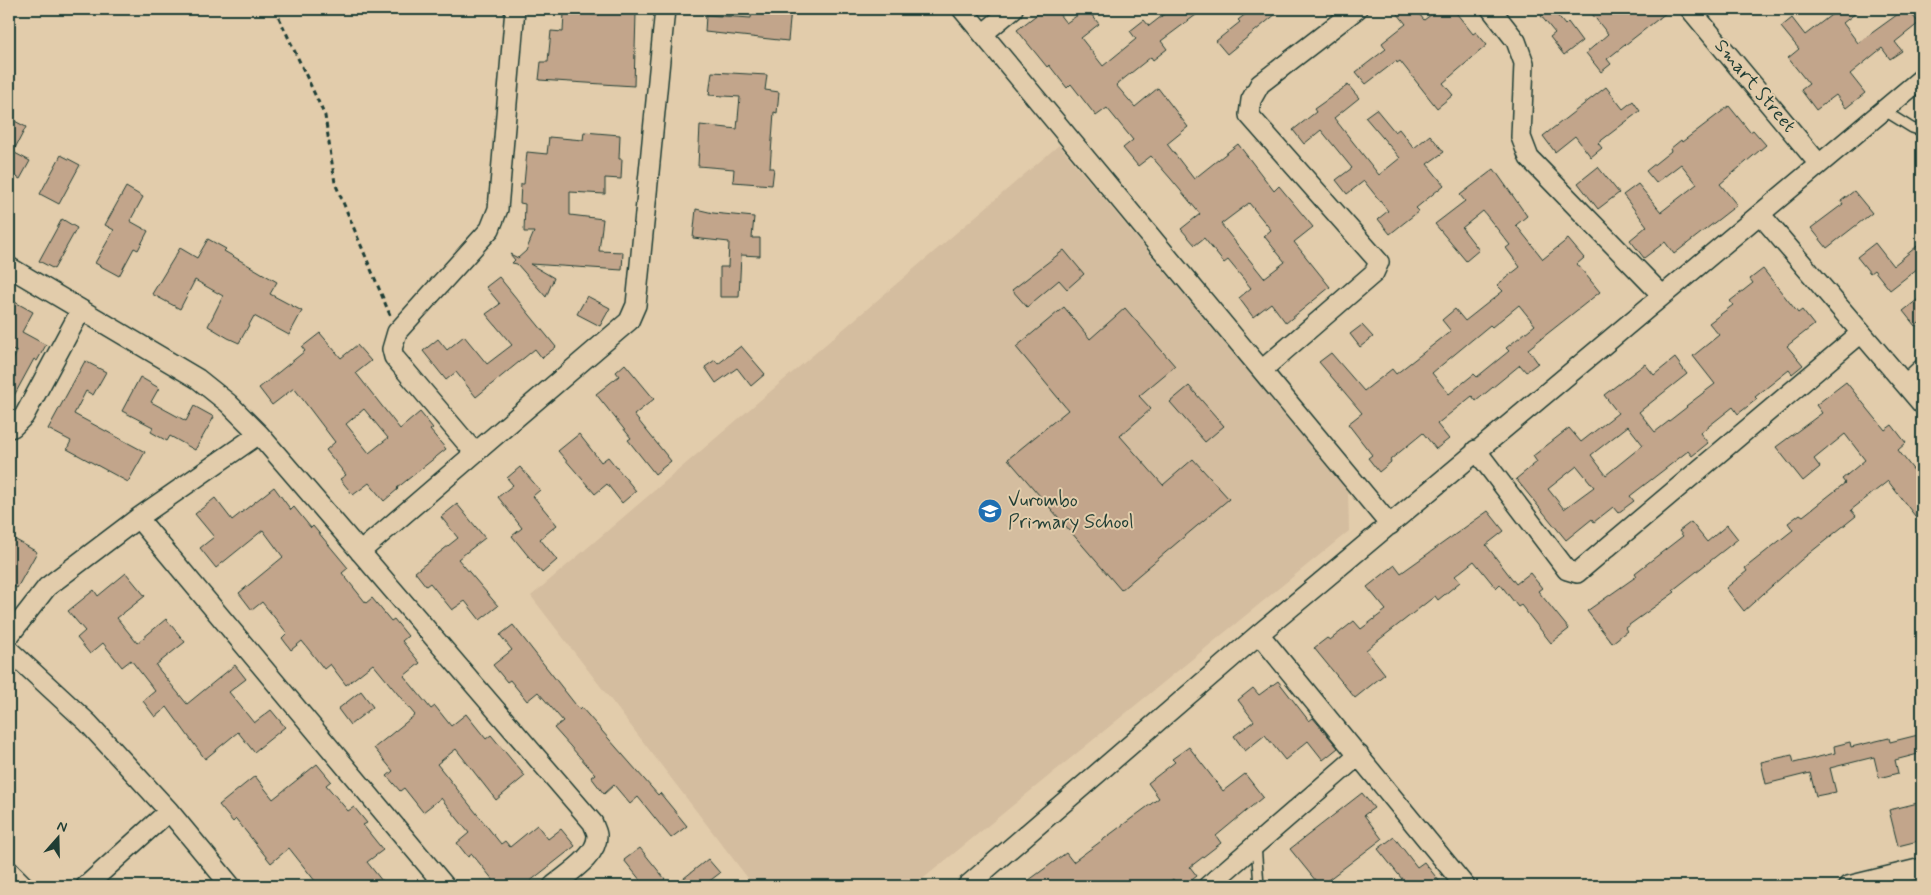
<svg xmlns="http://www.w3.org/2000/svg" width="1931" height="895" viewBox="0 0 1931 895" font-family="Mynerve,sans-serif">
	<rect width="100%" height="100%" fill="#e2ccab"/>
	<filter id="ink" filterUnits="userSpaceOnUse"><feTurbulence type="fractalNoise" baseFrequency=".02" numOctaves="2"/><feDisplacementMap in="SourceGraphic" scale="10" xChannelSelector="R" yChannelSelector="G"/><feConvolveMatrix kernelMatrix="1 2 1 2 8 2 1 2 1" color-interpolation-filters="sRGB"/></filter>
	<g filter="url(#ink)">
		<path fill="#d4bd9f" d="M1059 145 1348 491 1349 531 914 886H754L531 596Z"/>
		<path fill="#c2a58b" stroke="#1f3d34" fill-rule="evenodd" d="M752 9H791L788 41 705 32 706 15 751 18Z
			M1044 9H1055L1066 23 1087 9 1099 24 1081 38 1103 66 1136 39 1130 31 1144 20 1149 26 1171 9H1204L1161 41 1167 49 1153 60 1151 57 1116 85 1135 107 1158 88 1188 127 1167 144 1194 179 1238 144 1274 191 1279 186 1313 227 1294 242 1330 287 1286 323 1271 303 1253 317 1239 298 1251 288 1228 260 1224 263 1204 238 1195 245 1181 229 1200 214 1171 179 1151 156 1138 166 1123 148 1133 140 1107 108 1096 116 1071 84 1067 88 1049 65 1047 67 1017 30ZM1249 203 1271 230 1264 236 1285 262 1264 278 1221 224Z
			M1252 9H1282L1227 54 1216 41 1240 22 1238 20Z
			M1394 9H1415L1424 20 1439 9H1453L1473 34 1476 32 1487 45 1443 83 1453 95 1437 108 1400 61 1397 63 1396 61 1366 84 1356 72 1386 49 1382 43 1406 24Z
			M1549 9H1552L1565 25 1568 22 1582 41 1564 55 1550 37 1555 33 1541 16Z
			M1588 9H1671L1607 59 1611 64 1601 72 1586 53 1608 34Z
			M1839 9H1861L1843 23 1858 43 1905 9H1907L1919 23 1895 42 1902 51 1890 59 1882 48 1850 74 1865 93 1846 108 1836 95 1816 110 1801 90 1809 84 1788 58 1799 49 1781 27 1792 18 1805 35Z
			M600 10 636 13 634 86 539 80 541 62H548L551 31 563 32 564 13 599 15Z
			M712 72 767 75 765 90 779 92 777 113 774 112 770 168H774L772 185 733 182 734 169 698 166 700 125 737 129 740 97 709 95Z
			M1348 85 1359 98 1334 118 1379 175 1400 158 1365 117 1376 109 1395 132 1399 129 1414 148 1430 135 1444 152 1427 164 1444 185 1416 208 1419 211 1390 234 1378 219 1388 211 1364 181 1347 194 1336 180 1352 168 1321 130 1304 144 1293 130 1316 112 1314 109Z
			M1606 87 1623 109 1633 101 1640 111 1598 143 1602 148 1591 157 1575 136 1555 152 1543 136Z
			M1729 106 1750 132 1753 130 1766 145 1720 184 1737 205 1674 254 1665 242 1644 258 1630 240 1647 226 1623 195 1638 184 1661 212 1697 184 1681 164 1656 183 1646 171 1671 151 1670 149 1681 140 1682 142Z
			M9 118 26 127 13 152 30 161 20 179 9 173Z
			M584 132 620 135 619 159H622L621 179 605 178V194L570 192V215L603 219 599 251 623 252 622 270 530 264 554 278 546 297 517 264 512 263 515 260 510 254 518 258 526 251 534 232H524L525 204 520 203 521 184H524L527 152 547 154 549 137 583 140Z
			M61 155 80 165 59 204 40 194Z
			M1598 167 1619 193 1598 209 1578 183Z
			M1494 169 1527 216 1516 225 1543 259 1568 239 1584 258 1577 264 1600 292 1528 349 1538 363 1526 372 1520 365 1476 401 1472 396 1437 424 1449 439 1436 449 1423 433 1390 460 1391 462 1379 472 1368 458 1372 455 1348 424 1362 413 1319 362 1331 353 1364 391 1392 369 1396 374 1451 331 1442 320 1455 309 1465 321 1503 291 1497 285 1520 267 1506 248 1510 245 1483 211 1462 228 1479 250 1466 261 1435 224 1465 201 1460 195ZM1519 305 1535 325 1506 348 1509 351 1477 377 1474 374 1449 394 1432 373 1490 325 1492 327Z
			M126 187 143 197 130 221 148 231 138 250 134 248 119 276 95 263 114 230 105 225Z
			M1854 191 1872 213 1827 248 1811 228 1843 204 1841 201Z
			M696 209 713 213 754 217 752 238H760V256L741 255 739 297H720V267H728L729 242 693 238Z
			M62 219 77 228 54 269 39 261Z
			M208 239 226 249 224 251 277 282 270 294 302 311 289 335 254 316 239 343 228 338 208 326 223 296 195 280 180 309 152 294 180 248 197 258Z
			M1922 242V265L1890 290 1874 270 1870 273 1857 257 1875 243 1893 266Z
			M1064 250 1084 274 1067 289 1059 280 1027 307 1012 290Z
			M1763 269 1798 313 1802 310 1814 325 1787 346 1803 365 1792 374 1789 370 1755 397 1757 399 1738 414 1733 407 1700 433 1708 443 1692 456 1688 451 1665 469 1630 496 1634 501 1618 513 1613 507 1594 522 1592 519 1566 540 1516 479 1537 462 1533 456 1569 428 1581 442 1618 413 1604 395 1645 364 1654 375 1675 358 1687 374 1639 412 1655 432 1687 407 1686 406 1715 384 1693 356 1719 335 1709 323 1733 305 1730 301 1753 283 1750 279ZM1628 426 1643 445 1606 475 1591 455ZM1577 466 1594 487 1564 509 1548 489Z
			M499 277 556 347 542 358 535 349 476 397 456 372 446 380 423 351 438 339 447 350 464 336 487 364 512 345 486 314 500 304 486 287Z
			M587 296 610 308 600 326 577 314Z
			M1922 296V321L1915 326 1903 311Z
			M13 301 33 312 22 332 46 345 37 361 34 359 9 405V368L17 352 12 350 9 357V309Z
			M1064 307 1090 339 1125 308 1175 366 1139 396 1151 409 1120 436 1163 485 1193 459 1229 499 1121 590 1008 459 1068 410 1016 347Z
			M1362 325 1373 337 1360 347 1350 334Z
			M320 333 341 358 357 345 371 361 356 373 400 429 420 412 433 428 430 430 446 449 397 488 398 489 384 501 369 483 353 495 340 479 346 475 326 450 335 442 294 388 272 405 259 388 305 351 302 347ZM364 409 388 438 369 453 346 424Z
			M741 346 765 374 751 386 737 368 716 383 705 367 715 360 718 364Z
			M85 361 106 372 93 395 86 391 74 414 145 452 128 482 67 449 71 441 48 429Z
			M625 364 654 399 634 415 671 461 655 474 628 440 631 438 596 394 619 376 616 372Z
			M140 377 159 388 151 402 186 421 194 406 214 417 195 450 170 436 167 441 151 432 153 427 122 411Z
			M1846 382 1885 430 1892 425 1906 443 1898 450 1922 481V525L1888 481 1851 510 1856 516 1801 560 1744 611 1726 588 1747 571 1745 568 1793 530 1788 523 1800 514 1803 516 1845 483 1842 479 1865 460 1845 434 1814 459 1820 467 1803 481 1776 447 1822 413 1816 405Z
			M1189 386 1224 426 1205 442 1170 402Z
			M579 434 601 462 608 457 636 491 622 503 607 484 595 494 558 451Z
			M520 467 540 490 533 496 557 525 540 539 557 560 542 573 512 536 522 528 498 497 513 485 507 478Z
			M274 487 291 510 294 507 311 528 313 526 348 568 342 573 366 603 372 598 391 621 394 619 408 636 402 641 420 663 404 676 431 709 435 706 451 726 466 714 486 739 491 735 525 776 496 800 456 749 437 764 501 844 505 841 510 847 537 825 548 839 561 829 575 846 524 886H498L472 854 468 857 457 843 469 833 441 798 423 812 404 788 400 791 387 776 393 771 374 748 415 715 373 664 346 685 330 664 324 669 302 641 291 650 282 638 287 633 262 602 252 610 239 593 283 557 263 530 216 568 200 548 214 537 195 514 215 498 232 520Z
			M457 504 485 538 458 559 498 606 480 620 465 601 452 610 430 583 426 586 415 572 458 538 441 517Z
			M1488 511 1504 531 1486 545 1516 584 1530 573 1542 588 1538 591 1569 629 1551 643 1521 605 1518 607 1500 584 1496 588 1474 561 1455 576 1460 582 1438 600 1435 596 1366 650 1385 674 1355 698 1314 648 1327 638 1330 640 1354 621 1361 629 1386 610 1367 587 1395 565 1401 573Z
			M1691 522 1707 542 1727 525 1738 539 1673 590 1675 592 1625 628 1627 631 1612 643 1587 611 1637 576 1635 573 1683 536 1679 531Z
			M9 536 37 552 17 588 9 583Z
			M126 573 145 596 117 618 137 643 166 619 185 642 156 665 157 667 187 704 235 665 246 679 229 692 254 723 271 710 285 727 254 752 238 732 205 759 167 707 155 717 143 701 155 691 131 660 122 667 103 643 90 654 77 638 85 631 68 611 94 590 98 596Z
			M513 625 579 709 581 707 658 795 660 793 687 826 671 838 638 797 630 804 614 785 604 794 591 777 595 774 554 728 563 721 538 692 527 701 510 680 507 682 493 665 512 650 500 635Z
			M1278 681 1309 721 1313 718 1338 748 1323 760 1308 741 1285 760 1265 735 1245 751 1234 736 1254 721 1238 700 1253 688 1259 695Z
			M361 691 373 707 350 725 338 709Z
			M1918 735 1922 753 1895 760 1898 773 1879 778 1874 757 1830 768 1836 792 1816 796 1810 773 1766 784 1761 762 1792 755 1794 763 1835 753 1834 746 1850 742 1851 747 1889 738 1890 742Z
			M1189 747 1223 791 1245 774 1263 797 1216 836 1221 843 1190 867 1197 876 1184 886H1179L1173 879 1164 886H1021L1066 853 1073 862 1159 798 1148 783 1175 762 1172 759Z
			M317 764 331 781 326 785 348 811 354 807 367 823 363 825 383 850 367 862 386 886H319L289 848 271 863 236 819 233 822 219 805 255 776 273 799Z
			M1362 793 1374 808 1364 815 1382 839 1320 886 1290 849Z
			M1922 802V840L1898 846 1889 810Z
			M1394 837 1417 867 1424 862 1443 886H1393L1402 879 1378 849Z
			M640 848 665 879 657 886H645L624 860Z
			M708 859 720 873 703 886H674Z"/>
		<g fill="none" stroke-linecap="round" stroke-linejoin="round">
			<defs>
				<path id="lane" d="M1883 110 1912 128 1922 131
					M1256 844 1259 886"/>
				<path id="street" d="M515 9 498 209 490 229 397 332 392 349 394 357 475 453 629 321 636 305 665 9
					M962 9 1390 525
					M1491 9 1516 41 1524 63 1521 137 1529 158 1662 295
					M1690 9 1819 164
					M984 33 1013 9
					M1760 214 1922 404
					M9 267 198 379 228 403 259 434 593 823C594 827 597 832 597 835 598 856 567 874 553 886
					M1262 370 1374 273 1379 262 1249 115 1251 100 1260 84 1357 9
					M1906 384 1922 369
					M9 428 13 427 24 416 81 310
					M1476 450 1567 570 1577 573 1861 333
					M138 518 445 886
					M360 552 475 453
					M1259 634 1465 886
					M9 636 47 587 138 518 259 434
					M9 650 88 723 169 811 231 886
					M9 871 24 886
					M86 886 169 811
					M967 886 1259 634 1922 78
					M1208 886 1359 755
					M1848 886 1922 868"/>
			</defs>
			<use href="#lane" stroke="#1f3d34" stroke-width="12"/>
			<use href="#street" stroke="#1f3d34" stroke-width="22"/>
			<path stroke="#1f3d34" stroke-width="3" stroke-dasharray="5 4" stroke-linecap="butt" d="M275 9 325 116 335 183 390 315"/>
			<use href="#lane" stroke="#e2ccab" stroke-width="9"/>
			<use href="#street" stroke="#e2ccab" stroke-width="19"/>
		</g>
	</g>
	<defs>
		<symbol id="school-disc" viewBox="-11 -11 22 22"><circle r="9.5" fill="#1f6fb2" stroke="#e2ccab"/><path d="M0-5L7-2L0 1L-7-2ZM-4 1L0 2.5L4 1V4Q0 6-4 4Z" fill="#fff"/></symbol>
	</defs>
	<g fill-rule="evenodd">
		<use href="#school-disc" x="976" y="497" width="28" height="28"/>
	</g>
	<g text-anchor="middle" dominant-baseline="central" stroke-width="4" stroke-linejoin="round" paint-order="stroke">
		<g font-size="19" fill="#1f3d34" stroke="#e2ccab">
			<text transform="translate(1755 86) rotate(50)">Smart Street</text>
		</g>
		<g font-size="19" fill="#1f3d34" stroke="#e2ccab" text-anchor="start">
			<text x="1008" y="500">Vurombo<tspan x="1008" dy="22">Primary School</tspan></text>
		</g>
	</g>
	<rect width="1931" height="895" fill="none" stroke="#e2ccab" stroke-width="30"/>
	<rect x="15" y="15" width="1901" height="865" fill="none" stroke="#1f3d34" stroke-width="2" filter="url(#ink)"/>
	<g transform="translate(58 838) rotate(20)" stroke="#e2ccab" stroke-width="4" paint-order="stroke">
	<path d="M0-4L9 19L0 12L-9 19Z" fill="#1f3d34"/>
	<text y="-8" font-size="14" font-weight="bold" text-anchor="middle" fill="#1f3d34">N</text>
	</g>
</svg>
